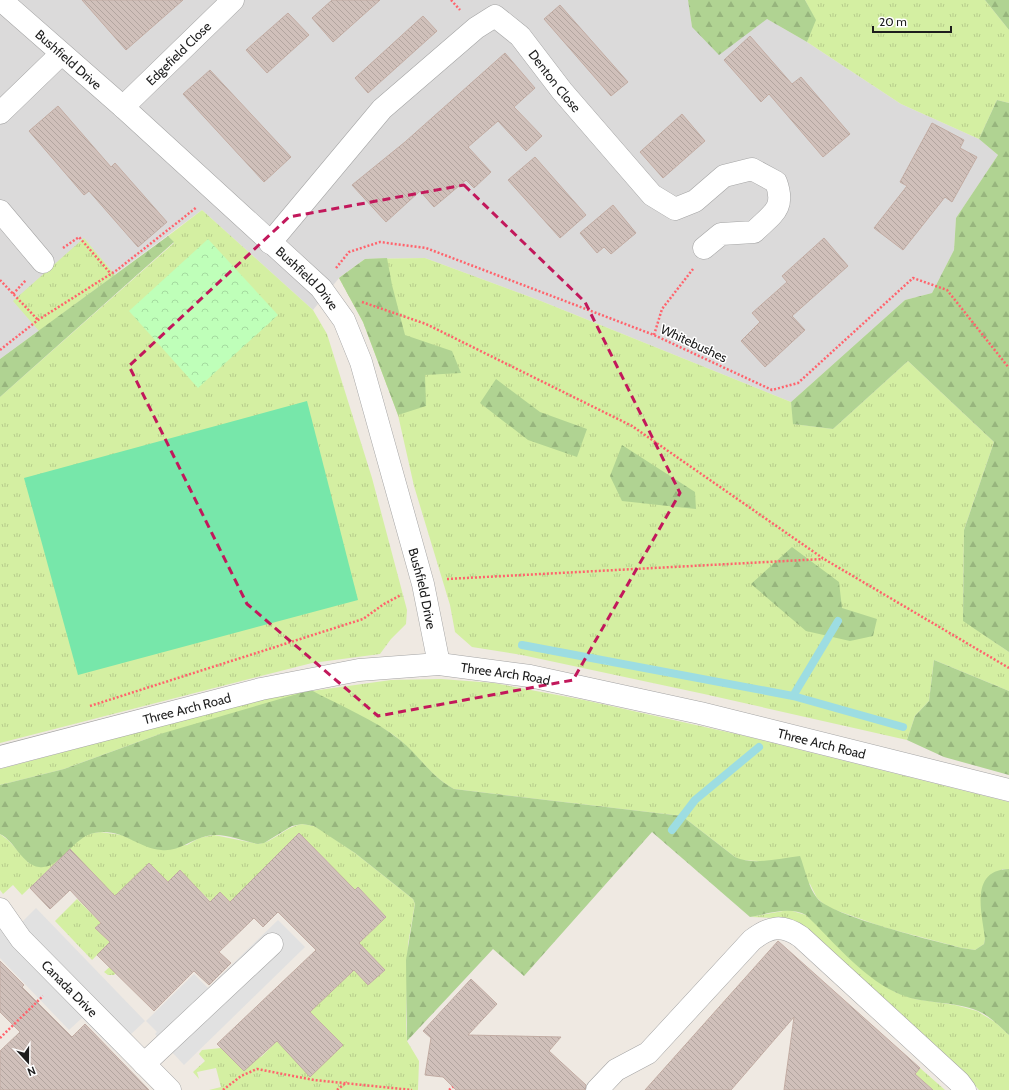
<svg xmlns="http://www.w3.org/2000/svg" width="1009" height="1090" viewBox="0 0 1009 1090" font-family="Cabin,sans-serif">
	<defs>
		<pattern id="grass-tufts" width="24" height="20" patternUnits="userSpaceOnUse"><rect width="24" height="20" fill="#d4efa2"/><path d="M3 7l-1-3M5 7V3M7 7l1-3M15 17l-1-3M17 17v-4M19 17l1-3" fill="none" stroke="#b6cc8b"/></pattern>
		<pattern id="forest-firs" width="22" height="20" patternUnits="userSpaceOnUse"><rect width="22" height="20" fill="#b0d392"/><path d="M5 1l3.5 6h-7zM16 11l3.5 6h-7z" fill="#97b57d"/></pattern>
		<pattern id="park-crowns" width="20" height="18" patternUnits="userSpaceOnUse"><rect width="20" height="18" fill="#bfffb9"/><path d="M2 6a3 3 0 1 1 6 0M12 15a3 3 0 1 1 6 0" fill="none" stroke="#a4da9f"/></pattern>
		<pattern id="building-back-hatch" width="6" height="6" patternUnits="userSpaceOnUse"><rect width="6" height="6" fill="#d0c0ba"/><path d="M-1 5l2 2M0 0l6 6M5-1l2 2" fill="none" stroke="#b2a59f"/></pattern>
	</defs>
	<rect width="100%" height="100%" fill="#efe9e2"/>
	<path fill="#dbdada" d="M0 0H688L692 27 767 19 807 42 901 104 979 139 998 155 956 218 954 250 932 293 905 300 791 402 541 301 425 258 365 259 339 278 313 310 202 210 0 359Z"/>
	<path fill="url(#grass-tufts)" d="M805 0H985L1009 30V103L997 100 979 139 901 104 807 42 815 20Z
		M202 210 313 310 327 334 372 478 407 610 406 624 391 639 380 654 312 663 0 743V397L174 243 168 236Z
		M84 238 115 275 39 331 13 301Z
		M425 258 541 301 791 402 794 424 833 429 908 361 994 442 964 530 963 620 1009 652V691L934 660 929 701 915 716 907 740 704 694 522 655 472 647 455 632 450 605 414 486 398 415 363 322 339 278 365 259Z
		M441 679 494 683 584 700 745 736 1009 802V869H1002L984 944 975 950 962 948 883 927 827 907 817 898 810 884 757 861 741 860 735 857 682 816 454 789C432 777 420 758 401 741 391 732 379 726 367 720L160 734 64 769 0 785V769L269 697 391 680Z
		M302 824 314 826 320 829 355 853 413 899 415 904 408 944 406 1023 407 1041 419 1061 418 1090H209L221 1087 216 1068 197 1072 199 1079 193 1072 205 1061 199 1054 202 1050 221 1048 261 1057 277 1041 310 1076 343 1045 307 1009 333 984 336 987 354 970 368 985 385 970 359 943 386 917 358 887 331 912 312 880 329 863 299 834 230 902 220 892 211 902 180 871 168 882 149 863 117 895 115 909 70 849 22 895 13 885 3 894 0 890V834L8 840 29 863 87 834 100 832 122 835 152 848 187 845 199 838 214 835 258 844C274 842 285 827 302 824Z
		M77 899 101 923 96 928 128 961 114 975H108L104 972 114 963 102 950 92 960 55 921Z
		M789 910 806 915 895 992 915 999 955 1005 977 1011 995 1022 1009 1035V1090H979L972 1082 778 918 750 917Z
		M920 1068 945 1090H933L915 1074Z"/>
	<path fill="url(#forest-firs)" d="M688 0H805L816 20 807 42 767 19 719 55 692 27Z
		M985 0H1009V30Z
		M997 100 1009 103V652L963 621 964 530 994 442 908 361 833 429 793 424 791 402 905 300 932 293 954 250 956 218 998 155 979 139Z
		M168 236 174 242 0 397V359Z
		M387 258 392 285 405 335 452 351 461 373 425 375 426 406 398 415 363 322 339 278 365 259Z
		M496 379 540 412 587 429 577 457 528 440 480 403Z
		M622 445 695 492 696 509 622 501 610 476Z
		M792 547 839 582 842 608 877 619 873 636 850 641 806 631 751 584Z
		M934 660 1009 691V775L944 757 907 740 915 716 929 701Z
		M311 690C340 706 374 719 400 740 420 756 430 776 454 789L682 816 735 857C754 866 779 858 800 856 805 869 808 887 817 898 831 916 935 941 962 948L975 950 984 944 985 939C982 913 969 870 1009 869V1035C999 1026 990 1016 978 1011 952 1000 920 1005 895 992 860 975 834 942 806 915 789 906 768 914 750 917L652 832 524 976 493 949 407 1041 406 960 415 904 413 899 355 853 314 826 302 824 292 826 264 843 258 844C242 841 223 832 207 836 191 839 179 852 161 850 137 848 122 827 94 833 73 837 60 870 39 867 22 865 15 841 0 834V785L64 769 160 734Z"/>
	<path fill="url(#park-crowns)" d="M208 239 278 315 198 388 129 311Z"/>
	<path fill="#77e7aa" d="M307 401 358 600 78 675 24 478Z"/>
	<path fill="#e1e1e1" d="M36 908 145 1021 114 1050 82 1018 69 1030 0 958V927L21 923Z
		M278 920 305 947 184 1065 155 1034 157 1032 146 1021 194 974 208 988Z"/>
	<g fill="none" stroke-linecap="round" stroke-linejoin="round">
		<path stroke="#9ddde2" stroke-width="8" d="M522 645 793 696 903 727
			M793 696 838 621
			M672 830 695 800 759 747"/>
	</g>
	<path fill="url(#building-back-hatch)" stroke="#c2aca3" d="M82 0H183L126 50Z
		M332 0H380L333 42 312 18Z
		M560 5 628 82 611 96 544 19Z
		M288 13 309 35 267 73 246 50Z
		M423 16 437 31 368 93 355 78Z
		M750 36 792 84 801 77 850 134 823 157 769 94 761 102 724 60Z
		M505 53 535 88 514 107 542 136 526 151 498 121 468 147 491 172 474 188 466 180 434 207 420 191 386 222 352 185 405 142Z
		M210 70 291 157 264 182 183 94Z
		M58 106 111 167 115 163 167 222 138 247 89 191 84 195 29 131Z
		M682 114 705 141 663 178 640 152Z
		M932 123 964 140 960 148 977 157 952 202 945 197 903 250 874 228 907 186 900 182Z
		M535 157 586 215 560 238 508 180Z
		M613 205 636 233 611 254 604 247 597 253 580 233Z
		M824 238 848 266 792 316 805 330 765 367 741 341 760 322 752 313 787 282 782 276Z
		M299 833 355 890 358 887 386 917 359 943 385 970 368 985 354 970 310 1012 343 1045 310 1077 277 1041 244 1071 217 1044 316 950 278 912 263 927 254 918 219 952 231 963 209 985 194 971 154 1011 97 955 110 942 95 928 101 923 70 890 50 909 30 888 70 849 115 896 149 863 168 882 180 870 210 902 220 892 230 902Z
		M778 941 920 1068 915 1074 933 1090H784L794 1017 731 1090H645Z
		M0 961 24 985 22 987 72 1037 85 1024 149 1090H0V1051L20 1032 0 1012Z
		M471 979 497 1004 468 1035 561 1037 549 1051 586 1085 585 1090H456L443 1077 425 1075 431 1038 423 1031Z"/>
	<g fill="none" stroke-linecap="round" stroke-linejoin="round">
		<defs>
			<g id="minor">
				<path id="s1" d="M1 0 123 107 321 288 344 320 361 362 423 584 439 664"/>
				<path id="s2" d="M123 107 233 0"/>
				<path d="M0 113 61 54"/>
				<path d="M0 211 43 262"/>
				<path id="s3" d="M270 243 382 109 476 28 495 16 520 36 562 91 652 195 675 209 695 201 724 176 752 169 776 182C786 209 772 214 754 232L721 234 704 248"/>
				<path id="s4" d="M0 757 261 689 359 670 439 664 530 676 700 713 1009 790"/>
				<path id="s5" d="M0 909 21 939 170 1090"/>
				<path d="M144 1064 272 944"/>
				<path d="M597 1090 616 1070 648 1053 752 940C770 926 783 924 801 937L959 1082 965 1090"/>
			</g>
		</defs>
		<use href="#minor" stroke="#a4a4a4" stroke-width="23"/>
		<path stroke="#ff636c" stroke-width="2.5" stroke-dasharray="2 2" stroke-linecap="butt" d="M451 0 460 10
			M63 248 79 237 111 274
			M336 268 349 252 380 242 426 248 654 335 772 390 798 383 913 278 947 290 1009 368
			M0 280 38 320
			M13 294 26 280
			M362 302 426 324 632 426 824 559 1009 668
			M654 335 662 309 693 269
			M0 350 38 320 117 270 197 207
			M447 579 823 559
			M90 706 363 619 384 604 401 595
			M0 1038 43 996
			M223 1090 241 1076 257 1069 314 1080 412 1090
			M337 1090 347 1082
			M449 1090 453 1087"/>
		<use href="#minor" stroke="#fff" stroke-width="22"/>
	</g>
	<path fill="none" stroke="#c2185b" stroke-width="3" stroke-dasharray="8 5" stroke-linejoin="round" d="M464 185 585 302 680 493 573 680 378 716 247 604 129 366 289 217Z"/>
	<g text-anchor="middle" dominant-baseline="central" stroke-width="3" stroke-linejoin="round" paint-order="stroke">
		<g font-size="13" fill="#1d1d1d" stroke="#fff">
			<text stroke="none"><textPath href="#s2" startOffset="77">Edgefield Close</textPath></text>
			<text stroke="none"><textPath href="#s1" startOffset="90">Bushfield Drive</textPath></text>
			<text stroke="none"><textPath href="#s3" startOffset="410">Denton Close</textPath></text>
			<text stroke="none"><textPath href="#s1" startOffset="414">Bushfield Drive</textPath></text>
			<text transform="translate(694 343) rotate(25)">Whitebushes</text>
			<text stroke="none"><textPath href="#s1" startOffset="750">Bushfield Drive</textPath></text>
			<text stroke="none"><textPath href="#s4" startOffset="517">Three Arch Road</textPath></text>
			<text stroke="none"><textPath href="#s4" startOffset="193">Three Arch Road</textPath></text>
			<text stroke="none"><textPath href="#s4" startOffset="841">Three Arch Road</textPath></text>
			<text stroke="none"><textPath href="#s5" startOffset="106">Canada Drive</textPath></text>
		</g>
	</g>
	<g transform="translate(28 1062) rotate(159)" stroke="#ffffff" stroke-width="3" paint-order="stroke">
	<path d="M0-3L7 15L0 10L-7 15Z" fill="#1d1d1d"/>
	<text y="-6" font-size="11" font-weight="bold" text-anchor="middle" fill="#1d1d1d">N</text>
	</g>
	<path d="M873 26v6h78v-6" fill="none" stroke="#1d1d1d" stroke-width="2"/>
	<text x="879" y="26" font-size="12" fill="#1d1d1d" stroke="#ffffff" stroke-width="3" paint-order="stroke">20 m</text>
</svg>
